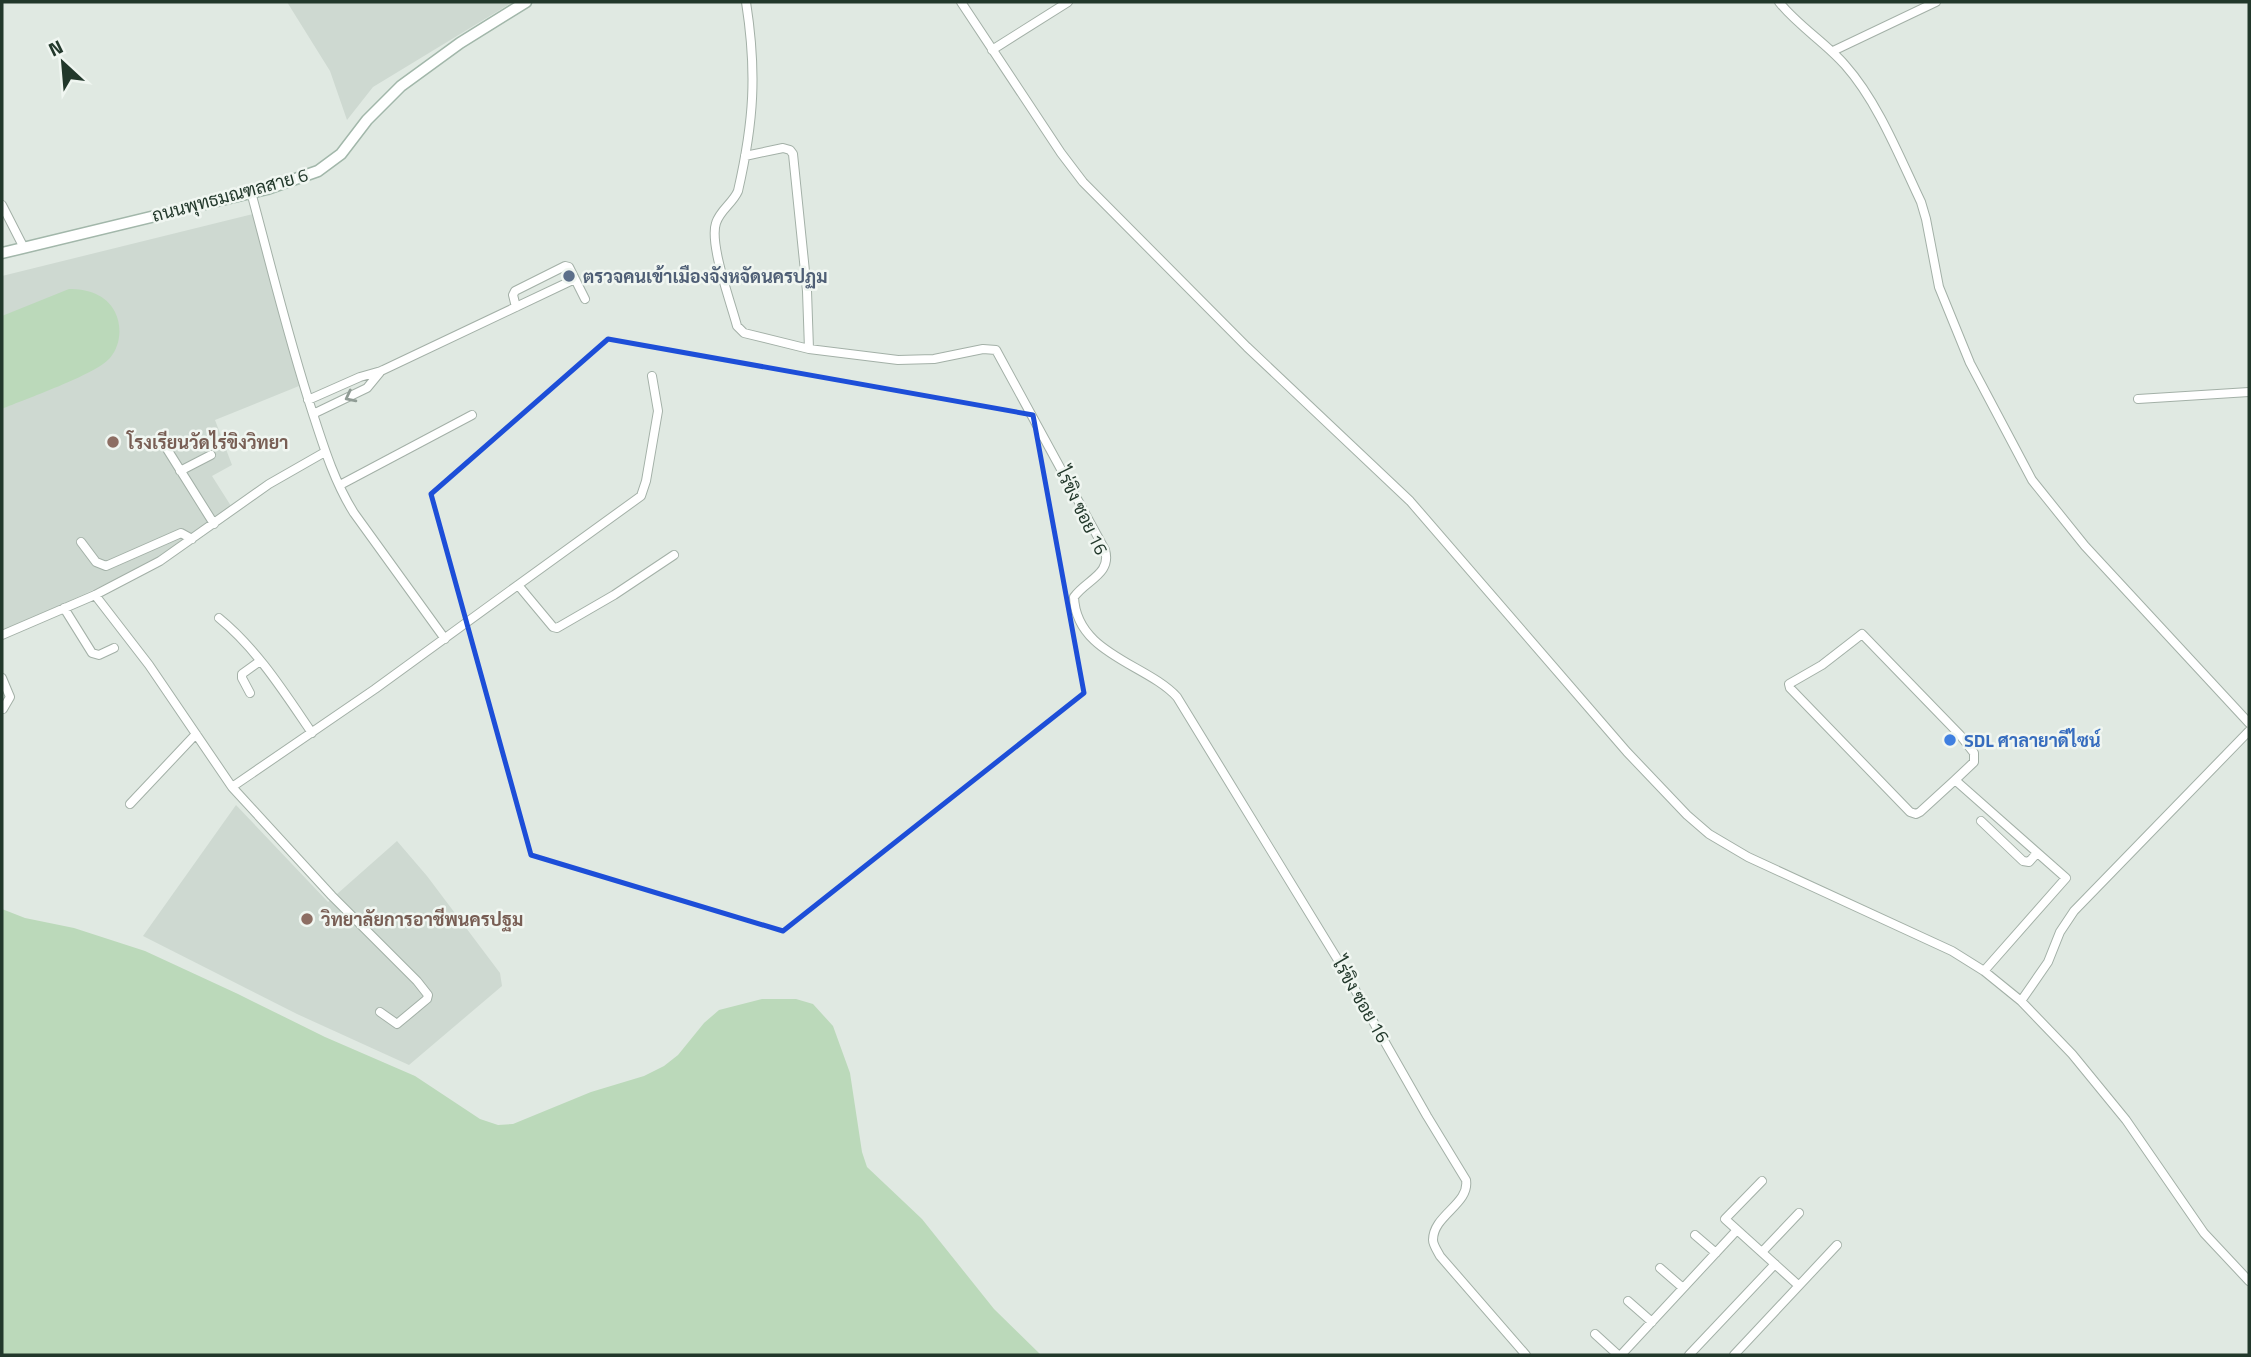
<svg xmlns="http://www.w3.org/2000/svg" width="2251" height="1357" viewBox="0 0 2251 1357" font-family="'Titillium Web',Sarabun,sans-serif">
	<rect width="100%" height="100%" fill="#e0e9e2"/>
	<path fill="#ced9d1" d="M287 2H513L373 87 347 120 330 71Z
		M253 214 299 386 215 420 232 465 212 476 231 506 145 566 2 632V276Z
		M236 805 328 902 397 841 427 876 500 973 502 986 409 1065 297 1014 143 936Z"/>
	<path fill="#bbd9ba" d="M69 289C87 289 106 294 115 312 122 326 121 345 110 358 95 375 25 399 2 409V316Z
		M2 909 25 918 74 928 145 951 238 994 325 1037 415 1076 480 1119 498 1125 513 1124 591 1092 644 1076 664 1066 678 1055 704 1023 719 1010 762 999H796L813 1004 833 1026 850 1073 862 1152 867 1167 922 1219 994 1309 1041 1355H2Z"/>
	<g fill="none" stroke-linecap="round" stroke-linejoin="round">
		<defs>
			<path id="minor" d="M746 2C757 72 754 121 738 191 733 203 720 210 716 223 709 244 731 303 737 326L744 333 809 349 898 360 934 359 983 349 996 350 1105 550C1112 574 1086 580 1074 597 1076 654 1147 664 1177 697L1341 965 1427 1116 1466 1180C1470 1204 1433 1215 1433 1240 1433 1245 1438 1252 1440 1256L1526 1355
				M961 2 1061 153 1083 182 1247 347 1410 501 1627 752 1687 815 1709 834 1748 857 1952 951 1984 971 2021 1001 2072 1054 2126 1120 2204 1233 2249 1281
				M1779 2C1798 26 1825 42 1845 65 1878 102 1900 158 1921 202L1926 219 1939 287 1970 363 2032 480 2085 546 2249 723
				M992 50 1068 2
				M1833 51 1936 2
				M745 156 783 148 790 150 793 154 807 291 809 349
				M251 192C271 266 289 341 313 414 324 448 335 483 354 513L445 639
				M2 205 24 248
				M516 307 513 295 515 291 565 266 569 267 585 299
				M2138 399 2249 392
				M308 400 360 377 381 371 575 279
				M313 414 367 388 381 371
				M167 449 214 524
				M180 471 211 455
				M340 485 472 415
				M81 542 96 562 106 566 181 533 192 539
				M518 585 641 496 646 481 658 411 652 376
				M95 595 149 665 232 787 332 896 417 981 428 995 427 999 397 1024 380 1012
				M64 608 92 653 99 655 114 648
				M219 618C257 649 284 692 312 733
				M2 635 95 595 160 561 269 484 325 452
				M2 678 10 697 3 709
				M250 693 242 678V674L260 661
				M1955 780 1974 762V753L1960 735 1862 634 1822 665 1789 684 1790 688 1910 812 1916 814 1920 812 1955 780 2066 878 1984 971
				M232 787 375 689 518 585 553 627 557 628 614 595 674 555
				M130 804 196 734
				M1981 821 2023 861 2029 862 2037 853
				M2021 1001 2048 962 2060 932 2074 911 2249 731
				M1762 1181 1725 1219 1798 1285
				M1695 1235 1716 1253
				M1762 1252 1799 1213
				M1660 1268 1683 1288
				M1628 1301 1652 1322
				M1595 1334 1618 1355
				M1621 1355 1737 1230
				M1689 1355 1775 1264
				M1734 1355 1837 1245"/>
			<path id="secondary" d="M2 253 267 189 318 171 341 154 367 120 401 86 460 43 526 2"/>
		</defs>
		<use href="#minor" stroke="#a3b0a7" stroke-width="10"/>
		<use href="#secondary" stroke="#a2b7aa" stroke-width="13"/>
		<use href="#minor" stroke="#fff" stroke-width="8"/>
		<use href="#secondary" stroke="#fff" stroke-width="10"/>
	</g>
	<defs><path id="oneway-chevron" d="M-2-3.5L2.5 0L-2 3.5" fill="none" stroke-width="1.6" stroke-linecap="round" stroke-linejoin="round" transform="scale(1.75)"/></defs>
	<use stroke="#909c95" href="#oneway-chevron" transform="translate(350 397) rotate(153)"/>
	<path fill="none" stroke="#1d4ed8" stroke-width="5" stroke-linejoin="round" d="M608 339 1033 415 1084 693 783 931 531 855 431 494Z"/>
	<circle fill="#5c6f8a" stroke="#f0f6f1" stroke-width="2.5" cx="569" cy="276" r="7"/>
	<g fill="#8d6e63" stroke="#f0f6f1" stroke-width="2.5">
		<circle cx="113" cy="442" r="7"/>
		<circle cx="307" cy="919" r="7"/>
	</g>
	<circle fill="#3f7fe0" stroke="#f0f6f1" stroke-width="2.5" cx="1950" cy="740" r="7"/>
	<g text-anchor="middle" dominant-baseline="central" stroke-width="5" stroke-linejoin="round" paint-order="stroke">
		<g font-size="18" fill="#22382b" stroke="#f0f6f1">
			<text transform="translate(230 195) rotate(-15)">ถนนพุทธมณฑลสาย 6</text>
			<text transform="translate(1082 511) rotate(64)">ไร่ขิง ซอย 16</text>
			<text transform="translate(1361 1000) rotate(60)">ไร่ขิง ซอย 16</text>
		</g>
		<g font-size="18" font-weight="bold" fill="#4e5e75" stroke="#f0f6f1" text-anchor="start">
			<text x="583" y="276">ตรวจคนเข้าเมืองจังหจัดนครปฏม</text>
		</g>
		<g font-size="18" font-weight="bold" fill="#785e54" stroke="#f0f6f1" text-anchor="start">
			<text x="127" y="442">โรงเรียนวัดไร่ขิงวิทยา</text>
			<text x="321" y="919">วิทยาลัยการอาชีพนครปฐม</text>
		</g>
		<g font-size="18" font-weight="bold" fill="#366cbe" stroke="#f0f6f1" text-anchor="start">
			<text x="1964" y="740">SDL ศาลายาดีไซน์</text>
		</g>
	</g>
	<rect width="2251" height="1357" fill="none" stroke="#22382b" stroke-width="7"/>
	<g transform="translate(63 63) rotate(334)" stroke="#f0f6f1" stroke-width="5" paint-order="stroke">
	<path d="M0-5L12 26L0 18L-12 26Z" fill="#22382b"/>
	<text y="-10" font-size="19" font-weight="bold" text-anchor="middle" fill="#22382b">N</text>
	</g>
</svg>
